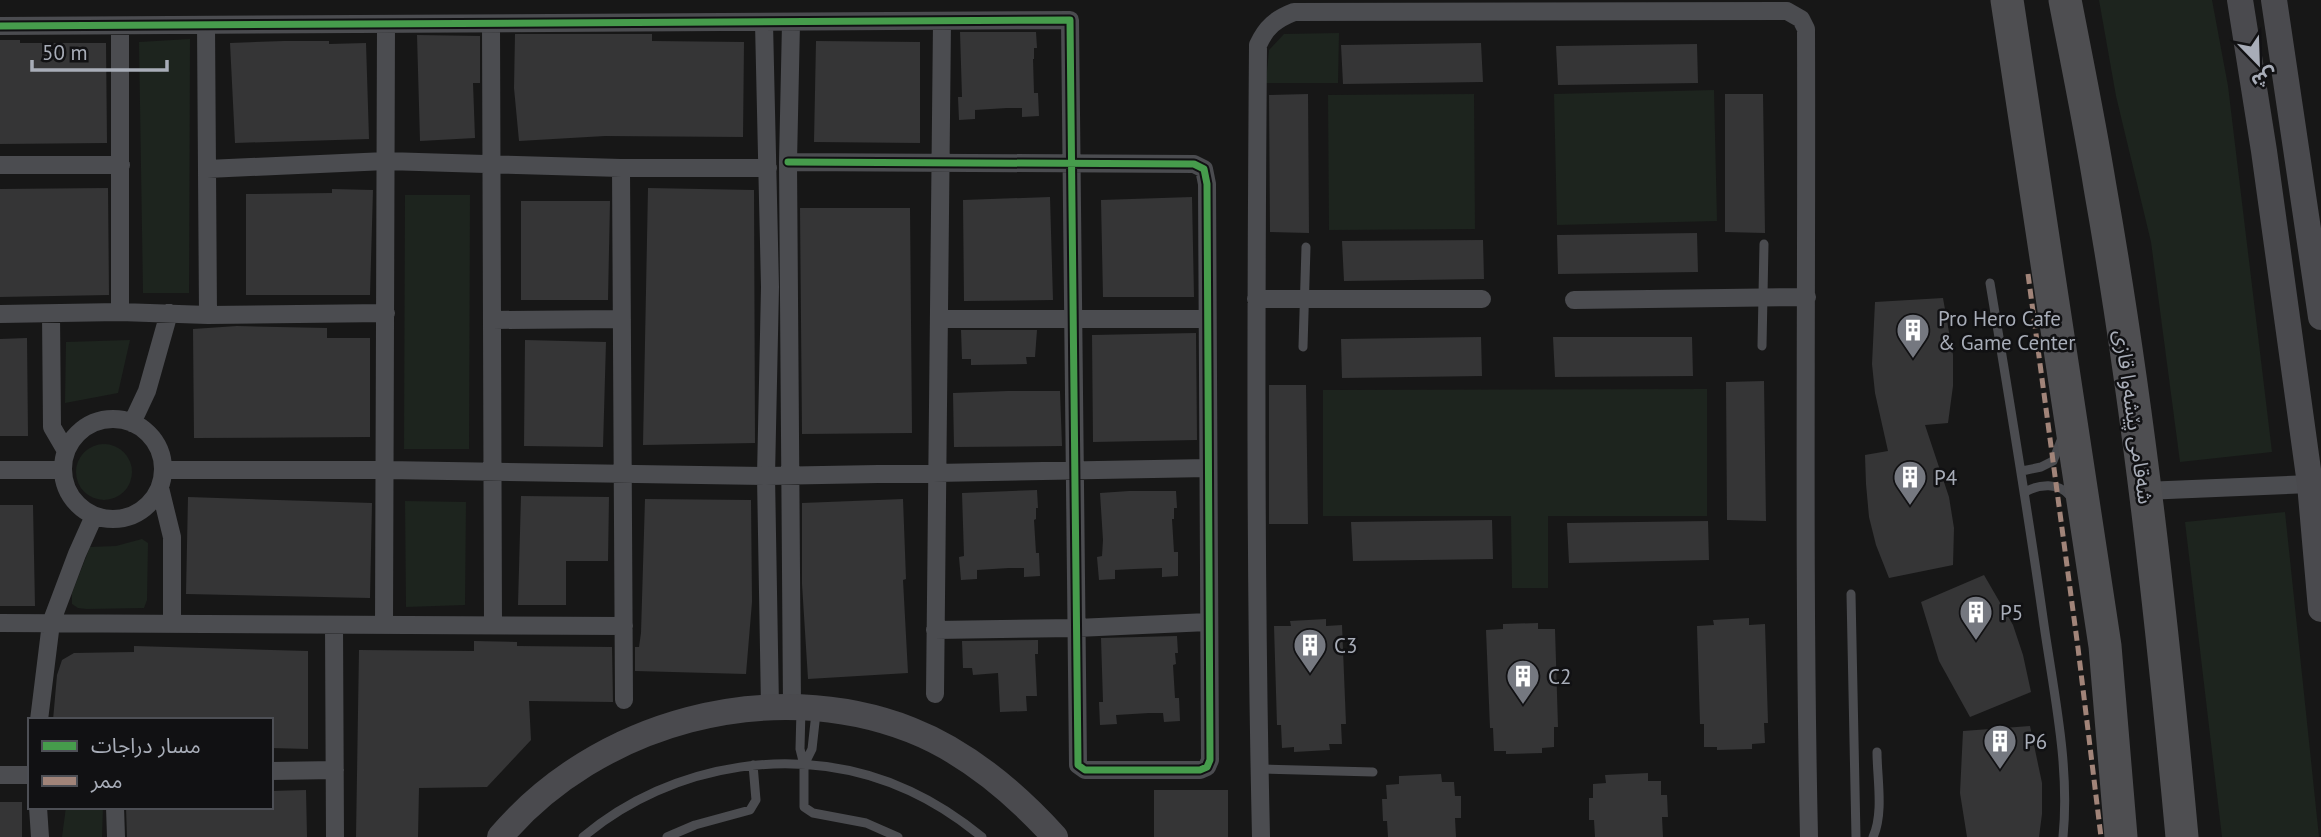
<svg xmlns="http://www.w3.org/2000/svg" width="2321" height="837" viewBox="0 0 2321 837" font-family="'PT Sans','Noto Sans Arabic',sans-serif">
	<rect width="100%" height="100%" fill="#171717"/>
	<path fill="#1d241e" d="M2099 0H2212L2228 86 2272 452 2180 462 2151 242 2116 96Z
		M1339 33 1338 83H1266L1269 50 1284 34Z
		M190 39 189 293H143L139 42Z
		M1714 90 1717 221 1557 225 1554 94Z
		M1474 94 1475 229 1329 230 1328 95Z
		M405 195H470L469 449H404Z
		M130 340 118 393 65 403 66 342Z
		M1707 389V516H1548V588H1512L1511 516H1323V390Z
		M76 472a28 28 0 1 1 56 0a28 28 0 1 1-56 0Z
		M405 501 466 502 465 605 406 607Z
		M2285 512 2319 837H2222L2185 522Z
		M142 539 148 543 147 600 144 608 87 609 78 608 72 604V593L90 547 116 546Z
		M66 807H103L102 837H62Z"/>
	<path fill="#353536" d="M960 32H1036L1037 48H1034V59H1033L1034 93H1038L1039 116 1022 117V108H1007L975 110V119L959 120 958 97H962Z
		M515 34H652V41L744 42 743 137 605 136 519 141 514 88Z
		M417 35 480 36V83H473L475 138 420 141Z
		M0 40H20V43H106L107 143 0 144Z
		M284 41H329V44L366 43 369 139 235 143 230 43Z
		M816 41 920 42V143L814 142Z
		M1481 43 1483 82 1343 84 1341 45Z
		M1697 44 1698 83 1558 85 1556 46Z
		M1308 94 1309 233 1270 232 1269 95Z
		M1725 94H1763L1765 233 1725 232Z
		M108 188 109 295 0 297V189Z
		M648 188 754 190 755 443 643 445Z
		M332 189 373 190 370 295H246V194L332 193Z
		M1050 197 1053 300 964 301 963 200Z
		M1192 197 1194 297H1103L1101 200Z
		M521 201H610L608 300H521Z
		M800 208H910L912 433 802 434Z
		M1697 233 1698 272 1558 274 1557 235Z
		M1483 240 1484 279 1344 281 1342 241Z
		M1943 298 1953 355V386L1948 423 1925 425 1949 497 1954 528 1953 565 1889 578 1876 545 1869 517 1866 484 1865 455 1888 451 1875 393 1872 364 1875 302Z
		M237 326 327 328V338H370V437L194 438 193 329Z
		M961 330H1037L1035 357H1026L1027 364 971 365V359H962Z
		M1196 333 1197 440 1093 442 1092 335Z
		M1481 337 1482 376 1342 378 1341 339Z
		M1553 337H1692L1693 376 1555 377Z
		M27 338 28 436H0V339Z
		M525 340 606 342 603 447 524 446Z
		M1764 381 1766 521 1727 520 1726 382Z
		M1269 385H1306L1308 524H1269Z
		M1008 391H1060L1062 446 954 447 953 393Z
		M1037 490 1038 508H1036V519L1034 520 1036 553H1039L1040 576 1024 577V568H1009L977 570V579L961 580 959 557 964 556 962 493Z
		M1129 491H1176L1177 508H1174V519H1172L1174 552H1178V576L1162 577V568L1134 569 1115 570V579L1099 580 1097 557 1102 556 1103 540 1100 493Z
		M521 496 609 497 608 561H566V605H518Z
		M188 497 372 503 370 598 186 594Z
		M645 499 751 500 752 602 746 674 635 671V647H639L641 633Z
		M903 499 906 579 903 580 908 673 808 679 802 584V503Z
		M0 505H33L35 606H0Z
		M1492 520 1493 559 1353 561 1351 522Z
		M1708 521 1709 560 1569 563 1567 523Z
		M1984 575 2013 625 2023 655 2031 692 1970 717 1939 661 1921 602Z
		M1749 618V625L1765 624 1768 723H1764L1765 743 1752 744V749L1717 750V747H1704V724H1700L1697 626 1714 625 1713 620Z
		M1326 619V626L1342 625 1346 724H1341L1342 744H1329L1330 750 1294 752V747L1282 748 1281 725H1277L1274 626H1291L1290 621Z
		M1538 623V629H1555L1558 727H1554V747L1542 748V753L1506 754V751H1494L1493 728H1490L1486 630 1503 629V624Z
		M1177 636 1178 653H1175L1176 664 1173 665 1175 698H1179L1180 721 1164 722 1163 713H1149L1116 715 1117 724 1100 725 1099 702H1103L1101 638Z
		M1038 640V654H1035L1037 696H1026L1027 711 1000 712 998 673 973 675 972 668H963L962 641Z
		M474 641 517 642V646L612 647 613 702 529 701 531 740 487 787 419 788 418 837H356L359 650 474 651Z
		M134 646 308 651V749L271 748V720H53L57 675 62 660 74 653 134 652Z
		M2030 726 2042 783V814L2039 837H1967L1960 793 1963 731Z
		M1648 773V781H1661V795H1667L1668 817H1662L1663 837H1595L1594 820H1589V798H1593V784L1606 783 1605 775Z
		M1441 774 1442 782H1454L1455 796H1461V818H1455L1456 837H1388L1387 821H1383L1382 799H1387L1386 785 1399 784V776Z
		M306 790 307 837H127L126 807H271V791Z
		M1154 790H1228V837H1154Z
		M0 802H22V837H0Z"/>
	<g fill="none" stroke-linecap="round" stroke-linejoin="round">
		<path stroke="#4b4c50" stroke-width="9" d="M1990 283C2009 397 2028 511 2044 625 2054 694 2070 767 2063 837
			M1762 346 1764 244
			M1303 347 1306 247
			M2022 471 2041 467 2053 461 2062 438
			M2025 492C2039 484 2059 482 2070 496
			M1851 594 1856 837
			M801 709 800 749 804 765V807L813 813 866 823 898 837
			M804 765 812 749 816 713
			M1260 769 1373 772
			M583 837C672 762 803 741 910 791 936 803 960 819 982 837
			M667 837 695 825 750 810 756 800 753 765
			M1873 837C1884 813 1877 778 1877 752"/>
		<path stroke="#4b4c50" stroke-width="18" d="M764 23 770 287 766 476 770 707
			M791 23 788 162 792 707
			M491 24 493 625
			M206 25 208 315
			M0 26 1070 20 1078 765 1085 770H1200L1207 767 1210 760 1207 184 1204 169 1194 164 788 162
			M0 165H121
			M621 168 624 700
			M207 169 386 161 621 168H768
			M1256 299H1482
			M1574 300 1807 297
			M120 312V26
			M0 314 120 312 208 315 386 313
			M51 314 52 427 66 451
			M939 319H1206
			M493 320 622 319
			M63 469a50 50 0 1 1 100 0a50 50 0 1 1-100 0Z
			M132 423 147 391 169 313
			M0 470H63
			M164 470H386L766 476 1208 468
			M160 488 172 537V624
			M2144 491 2310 484
			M0 623 624 626
			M334 625 335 837
			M384 625 386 25
			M935 630 1077 628 1208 622
			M935 694 942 22
			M39 720 51 623 77 554 94 516
			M271 771 335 770
			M0 775H30
			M38 807 40 837
			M115 807 116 837
			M1261 837C1255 573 1256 309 1258 45 1266 27 1276 19 1294 12L1787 11 1801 19 1806 29C1807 299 1803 568 1809 837"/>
		<path stroke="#4a4a4e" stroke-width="26" d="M2240 0 2264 151 2310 484 2321 609
			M2274 0 2321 317
			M500 837C597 722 770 675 911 730 967 752 1015 793 1055 837"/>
		<path stroke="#4e4e51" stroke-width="33" d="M2007 0 2105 646 2121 837
			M2065 0C2077 62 2090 125 2100 187 2138 402 2162 620 2182 837"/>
		<path stroke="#a18479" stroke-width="5" stroke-dasharray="10 5" stroke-linecap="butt" d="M2028 274 2078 648 2101 837"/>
		<defs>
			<path id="cycleway" d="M0 26 1070 20 1078 765 1085 770H1200L1207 767 1210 760 1207 184 1204 169 1194 164 788 162"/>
		</defs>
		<use href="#cycleway" stroke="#111113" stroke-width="11"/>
		<use href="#cycleway" stroke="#469c4c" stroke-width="7"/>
	</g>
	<defs>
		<symbol id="building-pin" viewBox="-11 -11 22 30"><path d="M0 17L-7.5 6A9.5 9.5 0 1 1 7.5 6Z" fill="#757880" stroke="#111113"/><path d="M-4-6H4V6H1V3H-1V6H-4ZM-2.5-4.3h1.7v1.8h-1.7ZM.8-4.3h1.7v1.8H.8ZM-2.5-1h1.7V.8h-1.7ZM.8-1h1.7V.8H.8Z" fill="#fff"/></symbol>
	</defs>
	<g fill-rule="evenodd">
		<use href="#building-pin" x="1894" y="311" width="38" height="52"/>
		<use href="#building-pin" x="1891" y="458" width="38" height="52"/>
		<use href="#building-pin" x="1957" y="593" width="38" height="52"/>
		<use href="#building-pin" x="1291" y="626" width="38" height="52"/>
		<use href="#building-pin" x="1504" y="657" width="38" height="52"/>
		<use href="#building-pin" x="1981" y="722" width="38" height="52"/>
	</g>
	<g text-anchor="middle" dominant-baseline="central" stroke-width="5" stroke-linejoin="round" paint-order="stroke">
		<g font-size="21" fill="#a8adb8" stroke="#111113" text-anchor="start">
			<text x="1938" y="318">Pro Hero Cafe<tspan x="1938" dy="24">&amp; Game Center</tspan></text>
			<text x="1934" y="477">P4</text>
			<text x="2000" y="612">P5</text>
			<text x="1334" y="645">C3</text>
			<text x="1548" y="676">C2</text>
			<text x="2024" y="741">P6</text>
		</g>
		<g font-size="21" fill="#a8adb8" stroke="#111113">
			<text transform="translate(2134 417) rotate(82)">شەقامی پێشەوا قازی</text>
		</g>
	</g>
	<rect x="28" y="718" width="245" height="91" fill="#111113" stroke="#4d4f55" stroke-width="2"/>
	<rect x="42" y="741" width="35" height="10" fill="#469c4c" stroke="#4d4f55" stroke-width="2"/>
	<text x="91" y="753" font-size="21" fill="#a8adb8">مسار دراجات</text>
	<rect x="42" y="776" width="35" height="10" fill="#a18479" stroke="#4d4f55" stroke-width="2"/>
	<text x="91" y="788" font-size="21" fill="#a8adb8">ممر</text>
	<g transform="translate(2258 63) rotate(157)" stroke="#111113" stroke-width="5" paint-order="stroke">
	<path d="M0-5L12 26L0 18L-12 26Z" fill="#a8adb8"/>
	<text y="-10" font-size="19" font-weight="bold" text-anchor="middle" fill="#a8adb8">ش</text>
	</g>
	<path d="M32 60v10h135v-10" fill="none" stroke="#a8adb8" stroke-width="3.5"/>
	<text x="42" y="60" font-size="21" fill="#a8adb8" stroke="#111113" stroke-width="5" paint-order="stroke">50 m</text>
</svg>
